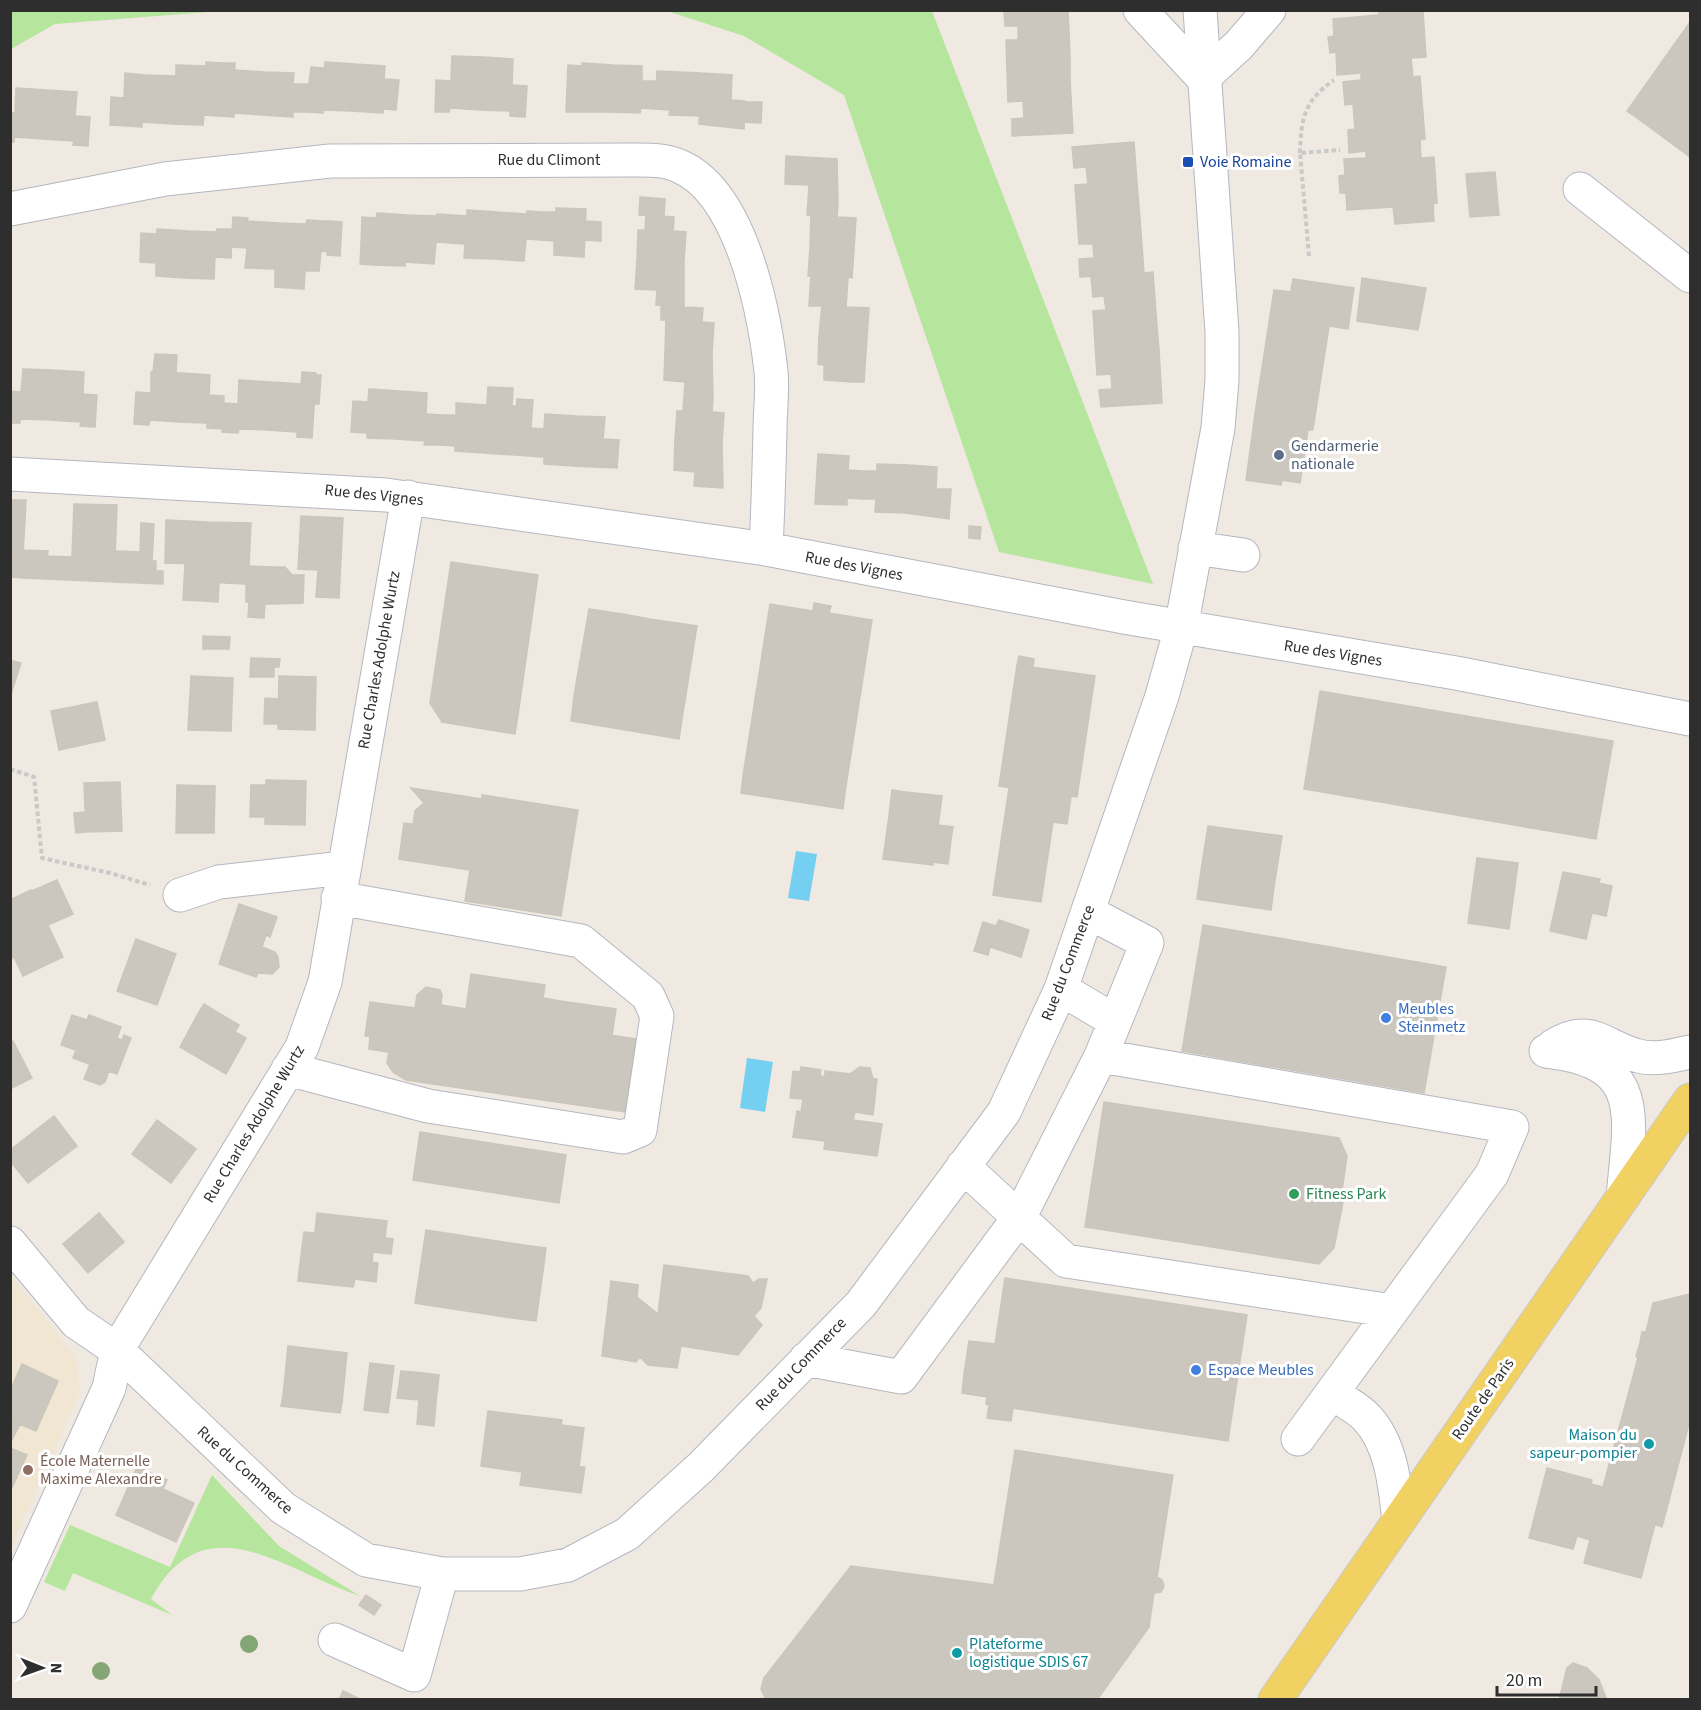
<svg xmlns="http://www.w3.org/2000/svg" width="1701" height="1710" viewBox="0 0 1701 1710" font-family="'Source Sans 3',sans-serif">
	<rect width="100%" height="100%" fill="#efe9e1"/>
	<path fill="#f0e6d1" d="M11 1276 76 1358 80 1392 11 1547Z"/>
	<path fill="#b6e59e" d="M11 10H221V11L55 24 11 49Z
		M667 11H932L1153 584 999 552 844 95 744 36Z
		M212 1475 279 1546 360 1596C286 1572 205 1499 151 1599L172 1615 73 1573 65 1591 44 1582 70 1525 170 1567Z"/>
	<path fill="#75cff0" d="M796 851 817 854 809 901 788 898Z
		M747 1058 773 1062 765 1112 740 1108Z"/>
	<path fill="#cbc7bf" stroke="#cbc5ba" stroke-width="1.5" d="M1004 10H1068L1070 58H1059L1060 80 1070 79 1073 133 1012 136V119L1024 118 1023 101 1008 102 1006 40H1018V26H1005Z
		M1379 10 1423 12 1426 57 1411 58 1413 77 1420 76 1425 139 1420 140 1421 158 1434 157 1437 203 1433 204 1434 221 1395 224 1393 207 1347 210 1346 193H1340L1339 176 1345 175 1344 159 1366 158V151L1349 153 1348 130 1355 129 1353 104 1345 105 1343 82 1361 80V73L1337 75 1336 52 1330 53 1328 37 1334 36 1333 19 1379 15Z
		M1690 22V64L1647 125 1627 111Z
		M452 56 483 57 481 110 450 108 449 112H435L436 80 451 81Z
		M483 57 513 59 512 85 527 86 525 117 510 116V111L481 110Z
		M1059 58H1070V79L1060 80Z
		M206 62 220 63 219 87 205 86Z
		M325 62 354 64 351 111 323 110V113L308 112 309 84 324 85Z
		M220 63H235L234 88 219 87Z
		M582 63 613 65 610 112H566L568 65 582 66Z
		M354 64 385 66 384 79 399 80 396 110 383 109V113L351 111Z
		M1690 64V157L1647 125Z
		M176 65 206 66 205 78 176 76Z
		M613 65 642 66V81H656L655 109 641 108 640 113 610 112Z
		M311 67 325 68 324 85 309 84Z
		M234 70 265 72 263 115 234 113V117L217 116 219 87 234 88Z
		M657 71 701 73 700 116 669 115 670 110 655 109Z
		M265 72 294 73 293 84H309L308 112H293V117L263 115Z
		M125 73 144 75 143 98 129 97 128 126 110 125 111 97 124 98Z
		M701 73 732 75 731 100 745 101 744 129 699 124Z
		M144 75 176 76 173 124 142 122V127L128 126 129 97 143 98Z
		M176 76 205 78V86L219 87 217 116 204 115 203 125 173 124Z
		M16 88 46 90 43 139 14 137V142H10V113H15Z
		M46 90 77 92 75 116 90 117 88 146 73 145 74 141 43 139Z
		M745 102H762L761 123 744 122Z
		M1134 142 1138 196 1128 197 1130 220 1140 219 1144 273 1080 277 1079 259 1094 258 1093 244H1079L1075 185 1088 184 1086 167 1074 168 1072 147Z
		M786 156 837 159 838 203 808 201 809 185 785 184Z
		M1495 172 1499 215 1470 217 1466 174Z
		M1138 196 1140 219 1130 220 1128 197Z
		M640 197 665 199 664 216 639 215Z
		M808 201 838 203 837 217 856 218 854 249 810 247 811 215H807Z
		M556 208 586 209 584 257 554 255V241L540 240 542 212H556Z
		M467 210 497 212 495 259 464 258 465 244 450 243 452 215 467 216Z
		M527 211 542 212 540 240 526 239 524 261 495 259 497 212 526 214Z
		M377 213 407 215 405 266 373 265 374 246 361 245 362 217 376 218Z
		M437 214 452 215 450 243 436 242 434 264 405 262 407 215 437 216Z
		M646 215 674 217 673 231 686 232 684 262 637 260 638 230H645Z
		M233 217 248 218 247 221 278 223 275 269 245 268 247 248 231 247Z
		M307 220 322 221 321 251H306L305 271 275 269 278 223 306 224Z
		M322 221H329L328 252 321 251Z
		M329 221 342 222 340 256 327 255Z
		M586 221 601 222V241L585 240Z
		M157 229 188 231 186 278 156 276V263L140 262 141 233 157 234Z
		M217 229H232L231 258 215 257 214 279 186 278 188 231 216 232Z
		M361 245 374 246 373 265 360 264Z
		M810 247 854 249 852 278 848 277 847 293 810 290 811 276H808Z
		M306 251H321L319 271H305Z
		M637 260 684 262V307L656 305 657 290 635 289Z
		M275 269 305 271 304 289 275 287Z
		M1153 272 1157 327 1148 328 1150 351 1159 350 1162 403 1101 407 1099 390 1112 389 1111 374 1097 375 1093 311 1106 310 1104 296 1093 297 1091 277Z
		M1362 278 1426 288 1418 330 1357 321Z
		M1293 279 1354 288 1348 329 1296 321 1300 299 1290 297Z
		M810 290 847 293 846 307 869 308 867 338 819 335 822 306H809Z
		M1274 290 1291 292 1290 296 1278 294 1258 420H1254Z
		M1278 294 1300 299 1296 321 1324 325 1308 428 1313 430 1254 421 1258 420Z
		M661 306 703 308 702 322 714 323 712 353 665 351 666 320H661Z
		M1324 325 1329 326 1313 429 1308 428Z
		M1157 327 1159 350 1150 351 1148 328Z
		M819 335 867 338 865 366H852V382L824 380V365L818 364Z
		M665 351 712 353 713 397 684 396 685 382 664 380Z
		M155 354 177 355 176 373 153 372Z
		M852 366H865L864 382H852Z
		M23 369 52 370 50 420 20 419V423H10V391L21 392Z
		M52 370 84 372 83 394 97 395 95 427 80 426 81 422 50 420Z
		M151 372 182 373 179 422 150 420 149 425 134 424 136 392 151 393Z
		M302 372 316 373 314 407 300 406Z
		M182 373 210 375 209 395 224 396 223 429 207 428V423L179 422Z
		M316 375H321L319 404H315Z
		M239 380 271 382 268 430 239 429 238 433 222 432 224 403 238 404Z
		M271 382 301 384 300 406 314 407 312 438 297 437V432L268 430Z
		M488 387 513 388 512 406 487 405Z
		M369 389 399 391 396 439 367 438V433L351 432 353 401 368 402Z
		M399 391 427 393 426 414 441 415 440 445H424L425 441 396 439Z
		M684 396 713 397 712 412 724 413 722 443 675 440 677 411H683Z
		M517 399 533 400 531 428 515 427Z
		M456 403 487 405 484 453 455 451V446L440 445 441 415H456Z
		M487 405 516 406 515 427 531 428 529 456 484 453Z
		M545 414 576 416 573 466 544 464V457L529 456 531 428 544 429Z
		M576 416 605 417 603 439 619 440 617 468 573 466Z
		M1254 421 1313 430H1308L1300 483 1268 478 1269 473 1252 470 1256 445 1251 444Z
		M675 440 722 443 723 488 694 486 695 472 674 470Z
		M1251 444 1256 445 1252 470 1269 473 1268 478 1282 480 1281 485 1246 480Z
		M818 454 849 456 848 470 862 471 861 499 847 498V505L815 504Z
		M877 464 908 465 906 513 875 512 876 499H861L862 471H877Z
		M908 465 937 467 936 489H951L949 519 906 513Z
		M10 500H26L23 555H10Z
		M74 504 117 505 115 559 72 557Z
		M301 516 343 518 339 598 316 597 318 570 298 569Z
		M166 520 207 522 206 564 165 563Z
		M207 522 251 523 249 566 206 564Z
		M141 523 154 524 152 561H156V571H163V584L139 583Z
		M969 526 981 527 980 539 969 538Z
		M24 550 48 551 46 579 23 578Z
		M116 551 140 552 139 583 114 582Z
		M10 555H23V578L10 577Z
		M47 556 92 558 91 581 46 579Z
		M92 558 115 559 114 582 91 581Z
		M451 562 538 575 519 708 471 702 442 722 430 703Z
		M185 563 206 564 204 601 183 600Z
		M206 564 272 567 271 604 246 602V584L205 582Z
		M272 567H285L292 575H304L303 603 271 604Z
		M205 582 219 583 218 602 204 601Z
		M249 603H265L264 618 248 617Z
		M814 603 831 606 829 613 872 620 845 792 743 776 770 604 813 611Z
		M589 609 628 615 627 623 649 627 650 619 697 626 683 713 574 696Z
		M628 615 650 619 649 627 627 623Z
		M203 636 230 637 229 649H203Z
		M1019 656 1034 659 1033 667 1017 665Z
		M251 658 280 659 279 667H274V677H250Z
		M10 660 21 663 10 697Z
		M1017 665 1095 676 1077 797 999 786Z
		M191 676 233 678 231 731 188 730Z
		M279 676 316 677 315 730 278 729Z
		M1320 691 1613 741 1596 839 1304 789Z
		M574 696 683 713 679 739 571 721Z
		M265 698 279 699 278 724H264Z
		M97 702 105 740 59 750 51 711Z
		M471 702 519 708 515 734 442 722Z
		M743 776 845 792 843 809 741 793Z
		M266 780 306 781 305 825 265 824Z
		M120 782 122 831 86 832 84 783Z
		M177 785 215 786 214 833H176Z
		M251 785H266L265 817H250Z
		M411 788 482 799V795L578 810 561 916 465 901 470 870 399 859 404 823 413 824 415 811 424 803Z
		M1009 788 1071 797 1067 824 1053 822 1041 902 993 895Z
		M892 790 905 792 901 817 889 816Z
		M905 792 942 796 933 865 883 859 889 816 901 817Z
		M85 812 86 832 76 833 74 813Z
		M938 825 953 827 951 840 936 839Z
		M1208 826 1282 836 1274 887 1200 877Z
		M936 839 951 840 948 864 933 862Z
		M1477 858 1518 863 1509 929 1468 923Z
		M1563 872 1600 879 1599 883 1612 886 1606 916 1592 913 1586 939 1550 931Z
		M1200 877 1274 887 1271 910 1197 899Z
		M57 880 73 914 48 925 32 891Z
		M31 890 63 957 23 976 14 957 10 959V900Z
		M239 904 277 917 270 937 266 935 262 947 275 952 278 957 279 967 272 974 258 973 256 977 219 964Z
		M999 920 1029 930 1021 957 990 947 988 955 974 951 983 922 996 926Z
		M1203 925 1446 967 1424 1093 1182 1051Z
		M136 939 176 954 157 1005 117 991Z
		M471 974 545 985 543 998 567 1002 563 1028 636 1039 625 1112 406 1080 393 1072 387 1063 389 1052 369 1049 370 1036H365L370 1002 415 1008 417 995 426 987 440 990 442 995 441 1005 466 1009Z
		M567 1002 616 1009 612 1035 563 1028Z
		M204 1004 222 1015 218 1022 199 1012Z
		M199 1012 246 1038 226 1074 180 1047Z
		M72 1015 87 1020 76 1050 61 1045Z
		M89 1015 121 1027 117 1038 122 1040 124 1035 131 1038 117 1074 73 1058Z
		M222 1015 239 1025 235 1032 218 1022Z
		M13 1041 32 1078 10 1089V1043Z
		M90 1064 109 1071 105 1082 100 1085 84 1079Z
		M801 1067 821 1070 820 1076 850 1080V1074L860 1067 870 1068 873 1079H877L873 1115 855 1112 853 1120 882 1124 877 1156 824 1149 825 1141 793 1137 797 1111 801 1112 803 1099 790 1098 793 1071 800 1072Z
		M825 1071 850 1074V1080L825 1077Z
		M1104 1102 1339 1138 1347 1156 1342 1191 1345 1192 1334 1248 1319 1264 1085 1227Z
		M54 1116 77 1146 28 1183 10 1161V1150Z
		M157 1120 196 1149 171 1183 132 1154Z
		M420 1132 566 1155 559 1203 413 1180Z
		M99 1213 124 1242 88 1273 63 1244Z
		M317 1213 387 1221 385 1238 393 1239 391 1254 373 1252 372 1262 378 1263 376 1282 355 1279 353 1287 307 1282 310 1256 301 1255 304 1232 315 1233Z
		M426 1230 523 1245 512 1318 415 1303Z
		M523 1245 546 1248 544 1264 521 1260Z
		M301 1255 310 1256 307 1282 298 1281Z
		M521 1260 544 1264 536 1321 512 1318Z
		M664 1265 748 1276 753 1283 759 1279H767L761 1308 754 1316 762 1325 738 1355 681 1346 677 1368 648 1365 640 1357 636 1362 602 1356 611 1281 638 1285 637 1297 658 1314Z
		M1005 1278 1247 1315 1228 1441 986 1404Z
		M1690 1294V1420L1662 1527 1655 1524 1641 1578 1584 1563 1590 1540 1577 1536 1573 1549 1529 1538 1547 1468 1592 1480 1591 1484 1603 1487 1638 1358 1636 1356 1640 1343 1642 1332H1646L1653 1303Z
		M969 1341 995 1344 994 1349 986 1347 981 1377 964 1374Z
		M288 1346 347 1353 342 1403 283 1396Z
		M986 1347 994 1349 990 1378 981 1377Z
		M370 1363 394 1366 388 1413 364 1410Z
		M22 1364 58 1381 36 1431 10 1420V1391Z
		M401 1371 423 1373 419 1400 397 1398Z
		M423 1373 439 1375 436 1402 419 1400Z
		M964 1374 990 1378 987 1397 962 1393Z
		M283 1396 342 1403 340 1413 281 1406Z
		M419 1400 436 1402 434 1426 417 1424Z
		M989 1405 1013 1408 1011 1421 987 1418Z
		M488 1411 562 1420 561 1425 584 1428 579 1467H585L581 1493 520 1485 522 1472 481 1466Z
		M10 1420 20 1424 10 1444Z
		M10 1448 27 1455 10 1492Z
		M1015 1450 1173 1475 1157 1577 1162 1580 1164 1586 1161 1592 1154 1593 1149 1627 991 1603Z
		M137 1467 167 1480 163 1489 194 1503 176 1542 116 1515Z
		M851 1566 994 1585 991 1603 1149 1627 1097 1700H766L761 1689 764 1678Z
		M366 1595 381 1605 374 1615 359 1605Z
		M1573 1663 1587 1668 1599 1680 1607 1700H1559L1567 1668Z
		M343 1691 362 1700H339Z"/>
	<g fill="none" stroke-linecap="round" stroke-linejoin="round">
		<defs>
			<path id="minor" d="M1140 10 1203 78 1239 45 1269 10
				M1580 189 1690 276
				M10 209 165 179 330 161 629 160C646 160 664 159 679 166 741 192 764 310 771 371 773 390 770 411 770 430 769 470 768 510 766 549
				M10 474 386 495 766 549 1124 617 1456 673 1690 719
				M1195 548 1243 555
				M180 895 219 882 343 868
				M1061 989 1115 1021
				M1553 1046C1590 1023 1601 1045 1635 1055 1653 1061 1672 1056 1690 1052
				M1546 1051C1647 1062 1630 1117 1623 1197
				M1101 1056 1512 1127 1492 1174 1298 1439
				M288 1069 428 1106 623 1137 640 1130 657 1016 648 996 581 941 338 898
				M963 1166 1066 1261 1392 1311
				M10 1243 76 1322 117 1350 283 1508 366 1560 442 1574H520L568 1565 627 1534 701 1467 861 1304 1004 1112 1061 989 1162 696 1181 628 1218 428 1222 380V332L1200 10
				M806 1359 901 1377 1020 1216 1101 1056 1147 943 1088 912
				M1332 1393C1343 1401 1358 1408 1367 1418 1392 1445 1395 1486 1399 1521
				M10 1606 109 1388 117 1350 302 1047 325 982 408 497
				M335 1640 414 1675 442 1574"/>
			<path id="major" d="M1275 1700 1690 1100"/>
		</defs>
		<use href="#minor" stroke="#b4b7c1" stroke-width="35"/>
		<use href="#major" stroke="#c9c9c9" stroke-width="35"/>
		<path stroke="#c9c9c9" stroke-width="4" stroke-dasharray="4.5 3" stroke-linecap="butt" d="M1300 153C1301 118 1304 101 1334 80
			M1309 256 1300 153 1340 150
			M10 769 34 777 42 858 110 873 150 885
			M1435 1031 1453 1034"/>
		<use href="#minor" stroke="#fff" stroke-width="33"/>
		<use href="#major" stroke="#f2d163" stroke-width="33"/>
	</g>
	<g fill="#84a574">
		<circle cx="249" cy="1644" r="9"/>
		<circle cx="101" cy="1671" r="9"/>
	</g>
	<rect fill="#1a4fb4" stroke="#fff" stroke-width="2" x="1182" y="156" width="12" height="12" rx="3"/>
	<circle fill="#5c6f8a" stroke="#fff" stroke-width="2" cx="1279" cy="455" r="6"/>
	<g fill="#3f7fe0" stroke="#fff" stroke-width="2">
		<circle cx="1386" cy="1018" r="6"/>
		<circle cx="1196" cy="1370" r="6"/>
	</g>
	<circle fill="#2e9e5b" stroke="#fff" stroke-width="2" cx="1294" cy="1194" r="6"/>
	<g fill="#0f9aa8" stroke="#fff" stroke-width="2">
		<circle cx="1649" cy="1444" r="6"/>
		<circle cx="957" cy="1653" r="6"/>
	</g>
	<circle fill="#8d6e63" stroke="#fff" stroke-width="2" cx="28" cy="1470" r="6"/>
	<g text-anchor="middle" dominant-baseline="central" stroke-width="6" stroke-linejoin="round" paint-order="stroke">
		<g font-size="16" fill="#2e2e2e" stroke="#fff">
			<text x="549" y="160">Rue du Climont</text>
			<text transform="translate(374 495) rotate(6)">Rue des Vignes</text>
			<text transform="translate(854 566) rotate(11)">Rue des Vignes</text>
			<text transform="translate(1333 653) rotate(9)">Rue des Vignes</text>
			<text transform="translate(379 660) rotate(-80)">Rue Charles Adolphe Wurtz</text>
			<text transform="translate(1068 963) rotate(-69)">Rue du Commerce</text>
			<text transform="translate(254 1124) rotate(-59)">Rue Charles Adolphe Wurtz</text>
			<text transform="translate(801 1364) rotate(-46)">Rue du Commerce</text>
			<text transform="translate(1483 1399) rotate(-55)">Route de Paris</text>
			<text transform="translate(245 1470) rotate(42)">Rue du Commerce</text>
		</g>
		<g font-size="16" fill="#164399" stroke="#fff" text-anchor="start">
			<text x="1200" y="162">Voie Romaine</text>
		</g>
		<g font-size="16" fill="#4e5e75" stroke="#fff" text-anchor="start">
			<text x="1291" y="446">Gendarmerie<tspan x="1291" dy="18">nationale</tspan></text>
		</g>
		<g font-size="16" fill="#366cbe" stroke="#fff" text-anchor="start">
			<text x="1398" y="1009">Meubles<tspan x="1398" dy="18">Steinmetz</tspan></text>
			<text x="1208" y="1370">Espace Meubles</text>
		</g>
		<g font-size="16" fill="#27864d" stroke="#fff" text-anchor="start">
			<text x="1306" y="1194">Fitness Park</text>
		</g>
		<g font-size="16" fill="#0d838f" stroke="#fff" text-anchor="end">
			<text x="1637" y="1435">Maison du<tspan x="1637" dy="18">sapeur-pompier</tspan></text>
			<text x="969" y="1644" text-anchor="start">Plateforme<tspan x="969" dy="18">logistique SDIS 67</tspan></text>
		</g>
		<g font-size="16" fill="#785e54" stroke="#fff" text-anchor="start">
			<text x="40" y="1461">École Maternelle<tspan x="40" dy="18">Maxime Alexandre</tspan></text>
		</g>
	</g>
	<rect width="1701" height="1710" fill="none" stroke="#2e2e2e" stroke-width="24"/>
	<g transform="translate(42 1668) rotate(91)" stroke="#ffffff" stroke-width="4.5" paint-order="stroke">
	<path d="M0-4.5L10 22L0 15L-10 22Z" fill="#2e2e2e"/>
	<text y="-9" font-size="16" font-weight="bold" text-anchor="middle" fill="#2e2e2e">N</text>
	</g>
	<path d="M1497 1686v9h99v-9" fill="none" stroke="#2e2e2e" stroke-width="3"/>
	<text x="1506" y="1686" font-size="18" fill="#2e2e2e" stroke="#ffffff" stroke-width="4.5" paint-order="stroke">20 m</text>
</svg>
